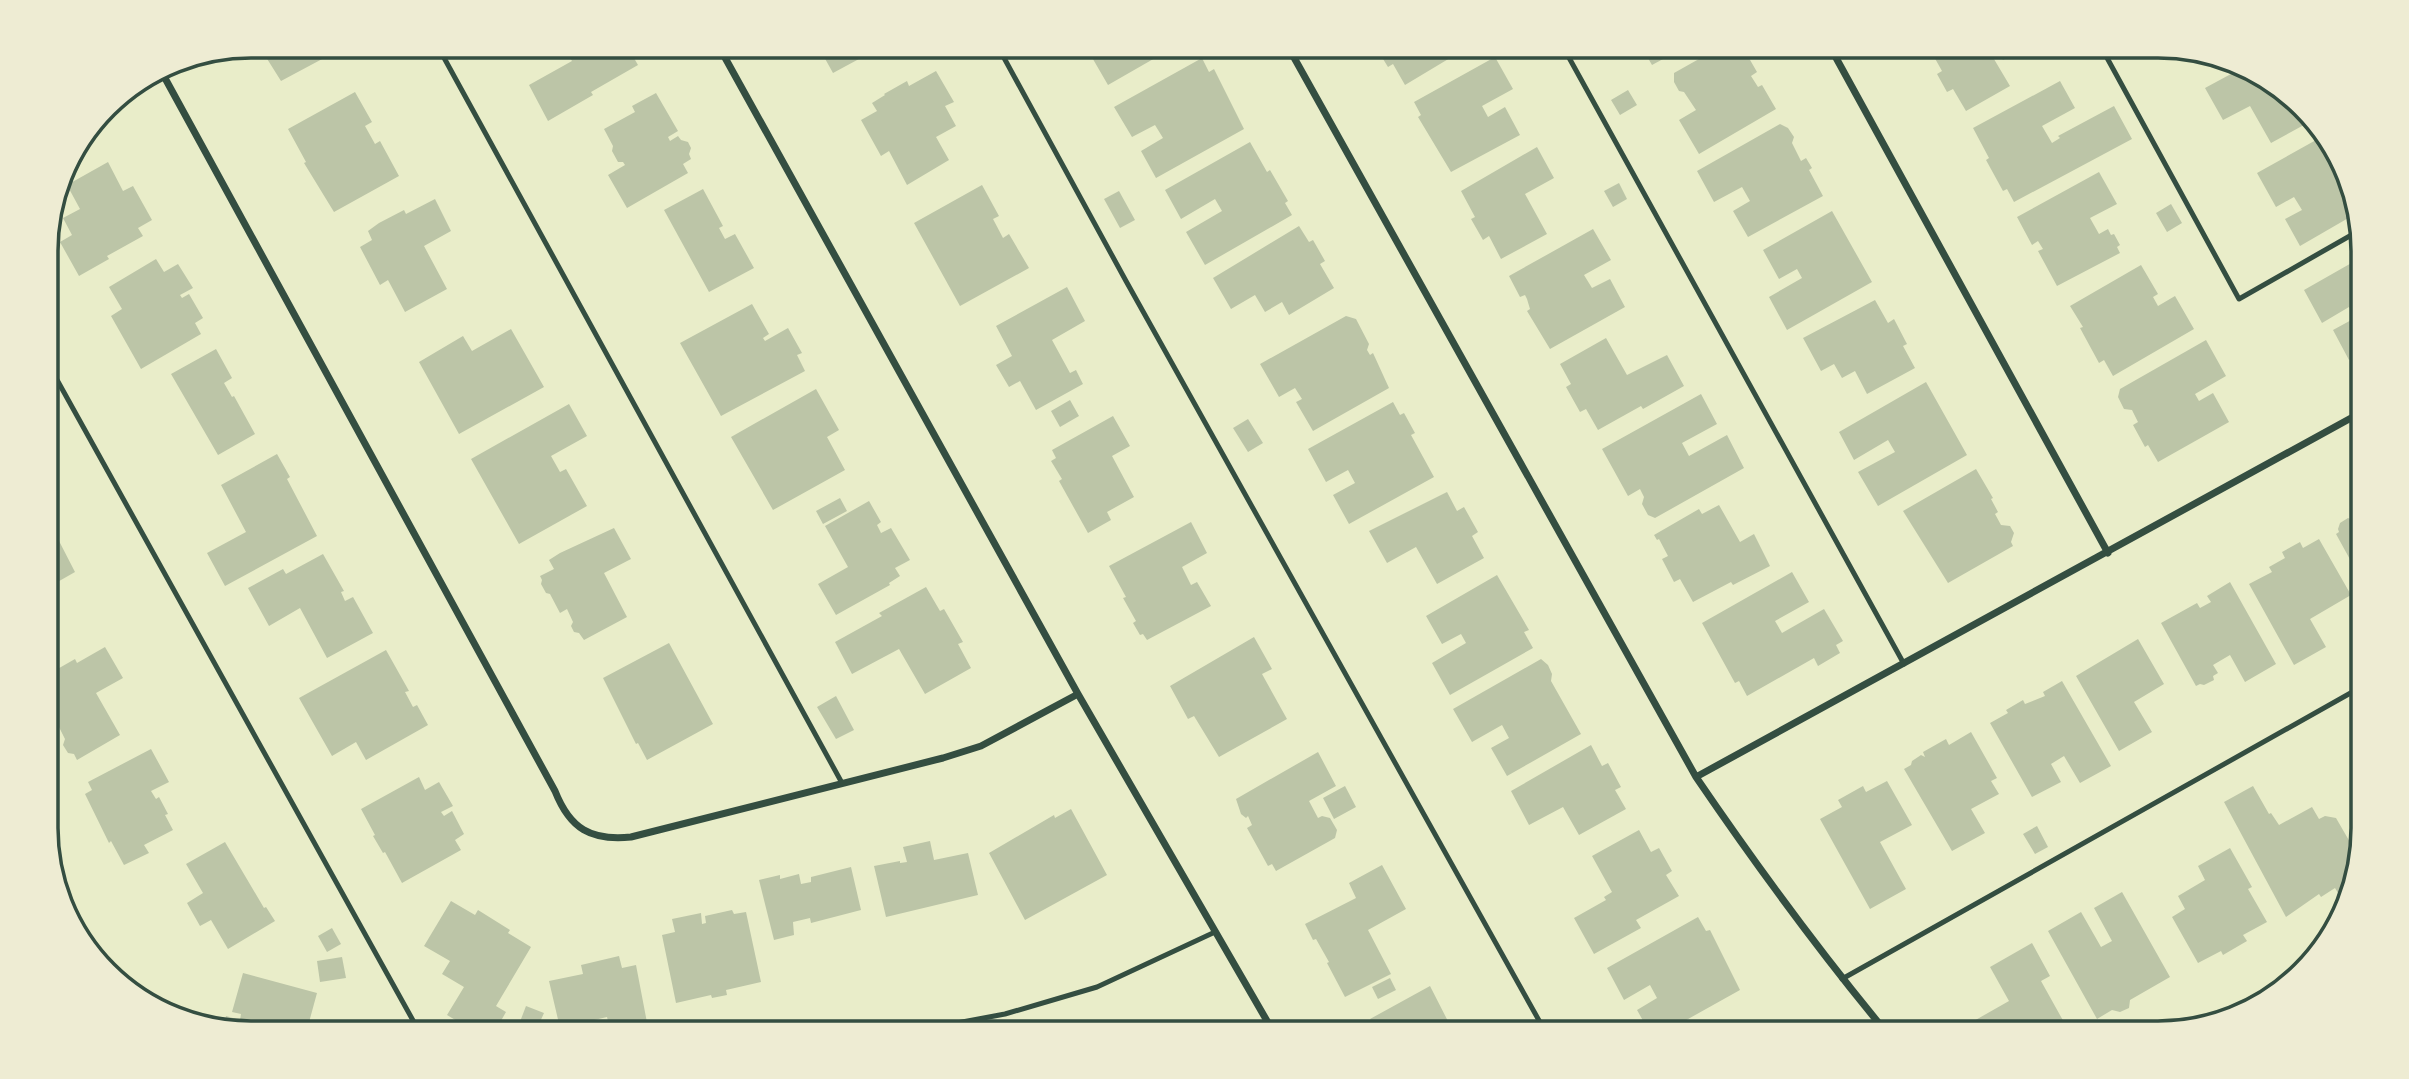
<svg xmlns="http://www.w3.org/2000/svg" width="2409" height="1079" viewBox="0 0 2409 1079" font-family="'Asap Condensed',sans-serif">
	<rect width="100%" height="100%" fill="#e9edc9"/>
	<path fill="#bcc5a7" d="M259 46H336L339 50 281 81Z
		M563 46H627L638 65 591 92 593 95 548 121 529 85 572 61Z
		M818 46H883L833 73Z
		M1104 46H1176L1108 85 1090 54Z
		M1375 46H1443L1450 58 1405 85 1393 64 1388 67Z
		M1641 46H1687L1652 65Z
		M1722 46H1742L1757 72 1751 76 1758 87 1762 85 1776 109 1699 154 1679 120 1696 110 1684 92 1679 91 1674 82V73Z
		M1928 46H1994L1988 49 2010 86 1966 111 1953 89 1947 92 1937 74 1942 71Z
		M1994 46H2013L2017 52 2003 60Z
		M1495 57 1513 89 1482 106 1488 117 1505 107 1520 135 1451 172 1418 117 1421 115 1414 102Z
		M1202 58 1209 72 1214 69 1244 129 1156 178 1141 151 1163 138 1155 125 1132 137 1114 107Z
		M2242 68 2243 71 2247 69 2313 120 2271 143 2250 106 2223 120 2205 88Z
		M936 71 954 102 945 106 956 126 936 137 949 160 907 185 889 151 881 156 861 120 877 111 872 103 885 95 884 94 907 81 909 86Z
		M2060 81 2075 108 2042 126 2052 143 2060 138 2058 136 2114 106 2132 139 2014 202 2007 189 2003 191 1986 160 1989 158 1973 128Z
		M1628 90 1637 105 1620 115 1611 100Z
		M355 92 372 122 365 126 375 144 380 141 399 176 334 212 304 163 306 162 288 129Z
		M656 93 678 131 668 137 670 141 678 136 681 140 688 142 691 148 689 154 691 159 683 164 688 173 627 208 608 175 625 165 623 162H618L612 151 613 146 604 129 635 112 632 106Z
		M1780 124 1788 128 1794 137 1792 143 1801 161 1806 158 1812 168 1809 170 1823 196 1748 237 1733 211 1750 201 1742 187 1714 202 1697 171Z
		M2325 135 2357 213 2300 246 2285 219 2302 210 2294 197 2276 207 2257 173Z
		M1250 142 1267 172 1270 170 1288 201 1285 203 1292 215 1205 265 1186 232 1222 211 1215 199 1181 219 1165 190Z
		M1537 147 1554 178 1525 194 1547 234 1501 259 1489 236 1483 240 1471 219 1475 217 1461 191Z
		M108 162 123 191 133 186 152 220 138 228 143 236 107 256 109 259 79 276 60 242 72 235 63 218 80 209 67 185Z
		M2099 172 2117 204 2090 218 2099 234 2108 229 2111 235 2114 234 2120 245 2117 247 2120 253 2057 286 2038 251 2043 249 2038 241 2032 245 2017 217Z
		M1619 183 1627 199 1613 207 1604 191Z
		M982 185 999 216 993 219 1003 238 1009 234 1029 268 960 306 914 223Z
		M703 189 723 226 719 228 725 239 735 234 754 268 709 292 664 210Z
		M1119 191 1135 220 1120 228 1104 199Z
		M435 199 451 231 424 246 447 289 405 312 388 280 380 285 360 247 372 240 368 231 379 223 404 210 406 214Z
		M2171 204 2182 223 2167 232 2156 213Z
		M1832 211 1872 282 1787 330 1769 297 1802 278 1797 269 1779 279 1763 250Z
		M1299 226 1309 242 1313 240 1325 261 1320 264 1334 288 1289 315 1282 302 1265 312 1255 295 1231 309 1213 278Z
		M1593 229 1611 260 1584 275 1592 288 1610 279 1625 307 1550 349 1527 311 1530 309 1527 299 1525 295 1520 297 1509 276Z
		M2362 257V352L2349 360 2333 330 2355 318 2349 307 2322 323 2304 290Z
		M156 259 164 272 178 264 193 288 180 295 182 298 189 294 203 318 195 323 201 334 141 369 111 316 122 309 109 287Z
		M2141 265 2158 294 2153 297 2158 306 2175 296 2194 329 2113 376 2104 360 2099 363 2080 328 2083 327 2070 306Z
		M1067 287 1085 321 1052 340 1070 373 1076 370 1083 384 1036 410 1020 381 1009 387 996 365 1012 356 996 326Z
		M1875 300 1888 323 1894 319 1907 344 1903 346 1915 368 1867 394 1855 371 1842 378 1834 364 1821 371 1803 338Z
		M752 304 769 334 763 338 765 341 788 328 802 353 797 355 805 371 721 416 680 343Z
		M1346 316 1356 319 1369 344 1367 350 1370 355 1373 353 1389 388 1313 431 1296 402 1302 399 1295 388 1279 397 1260 364Z
		M511 329 544 387 459 434 419 362 463 336 472 351Z
		M1606 338 1627 375 1667 355 1684 386 1643 409 1641 406 1598 430 1586 409 1580 412 1566 387 1571 384 1560 364Z
		M2206 340 2226 376 2195 394 2199 401 2213 393 2229 422 2158 462 2148 445 2145 447 2133 425 2138 422 2132 410 2124 409 2118 397 2120 389Z
		M216 349 232 378 224 383 232 397 234 396 255 434 218 455 171 374Z
		M1926 382 1967 455 1878 506 1858 472 1895 452 1888 440 1854 460 1839 432Z
		M816 389 839 430 827 437 845 470 773 510 731 437Z
		M1701 394 1717 424 1682 443 1689 456 1727 435 1744 468 1655 518 1648 515 1642 504 1644 497 1640 489 1628 496 1602 449Z
		M1070 400 1079 416 1060 427 1051 411Z
		M1393 402 1400 415 1404 413 1415 433 1411 435 1434 477 1349 524 1333 495 1355 483 1348 470 1326 482 1308 449Z
		M569 404 587 436 551 456 560 472 566 469 587 506 519 544 471 459Z
		M1113 416 1130 446 1112 456 1134 497 1107 512 1111 520 1088 533 1059 481 1062 479 1051 461 1056 458 1052 450Z
		M1248 419 1263 443 1248 452 1233 428Z
		M277 454 290 477 287 479 317 536 225 586 207 553 246 532 221 485Z
		M1976 469 1993 498 1991 499 1998 512 1995 514 2001 525 2010 526 2014 533 2011 542 2013 546 1948 583 1903 511Z
		M1447 492 1457 511 1464 507 1478 532 1472 536 1484 558 1437 584 1416 547 1387 563 1369 531Z
		M840 498 847 511 823 524 816 511Z
		M869 501 881 522 877 525 881 533 891 528 910 560 895 568 900 576 889 583 890 585 836 615 818 584 848 567 825 526Z
		M1719 505 1740 542 1754 534 1770 566 1733 585 1731 582 1693 602 1680 579 1674 582 1662 559 1668 556 1659 539 1657 540 1654 535 1699 509 1702 514Z
		M2348 518 2357 522 2363 519V583L2336 534 2339 532 2338 529 2340 523Z
		M1191 522 1207 553 1182 567 1191 585 1197 582 1211 606 1147 640 1143 634 1140 635 1133 623 1136 621 1123 598 1126 597 1109 566Z
		M614 528 631 559 604 573 627 617 584 640 579 633 574 632 571 626 573 622 567 609 560 613 550 594 546 593 541 584 542 580 540 576 554 569 549 560 560 553Z
		M58 539 75 572 47 588V545Z
		M2319 539 2351 595 2310 619 2326 647 2294 665 2249 584 2272 572 2269 567 2285 558 2282 552 2300 542 2303 548Z
		M323 554 344 591 341 592 345 601 353 597 373 633 327 658 300 608 269 626 248 588 283 569 286 574Z
		M1792 572 1809 602 1775 621 1782 633 1824 609 1843 641 1836 645 1840 653 1818 666 1814 658 1747 696 1739 681 1735 683 1702 623Z
		M1497 575 1529 630 1524 632 1533 648 1450 695 1432 663 1466 643 1461 634 1442 644 1426 616Z
		M2230 582 2276 664 2245 682 2230 655 2213 665 2218 673 2213 676 2214 680 2204 685 2200 684 2196 686 2161 623 2197 603 2200 608 2211 602 2207 596Z
		M926 587 940 611 944 609 963 642 958 644 971 668 925 694 899 649 852 674 835 642 882 616 879 613Z
		M47 590 58 612 47 618Z
		M47 620 56 638 47 643Z
		M1254 637 1272 669 1262 674 1287 719 1219 757 1194 716 1188 719 1170 686Z
		M2138 639 2164 684 2134 702 2152 732 2119 751 2076 676Z
		M669 643 713 724 647 760 638 743 636 744 603 678Z
		M105 647 123 678 96 693 120 735 77 760 74 754 68 753 63 745 65 739 59 727 51 732 47 725V675L75 659 77 663Z
		M386 650 409 691 405 692 413 707 417 705 428 725 366 760 356 742 332 756 299 698Z
		M1541 659 1548 665 1552 674 1551 681 1581 734 1507 776 1491 748 1509 738 1502 725 1472 742 1453 709Z
		M2062 681 2111 766 2080 783 2064 756 2051 764 2061 782 2032 797 1990 723 2008 713 2006 710 2023 700 2025 704 2045 696 2043 692Z
		M836 696 854 730 836 739 817 707Z
		M1971 732 1997 778 1991 781 1999 794 1971 809 1985 833 1952 851 1904 769 1911 765 1912 761 1921 755 1925 757 1923 752 1946 739 1949 745Z
		M1591 745 1602 766 1608 763 1621 787 1615 790 1626 809 1579 835 1563 807 1529 825 1511 791Z
		M151 749 169 782 151 791 156 799 159 797 168 814 165 815 173 830 144 845 149 853 124 865 111 841 109 843 85 794 92 790 88 782Z
		M1318 752 1336 786 1309 801 1318 818 1322 816 1330 818 1337 830 1335 838 1276 871 1272 864 1268 866 1247 828 1252 825 1248 816 1246 818 1241 814 1236 799Z
		M419 777 425 790 439 782 453 806 441 812 444 816 452 811 464 834 455 840 461 850 402 883 385 852 383 853 373 836 375 835 361 809Z
		M1887 781 1912 825 1880 842 1906 889 1870 909 1820 819 1842 807 1838 800 1863 786 1866 792Z
		M1345 786 1356 807 1334 819 1323 798Z
		M2253 786 2269 814 2271 813 2279 825 2312 807 2319 819 2325 816 2336 818 2358 856 2354 874 2347 878 2351 885 2338 893 2335 888 2321 897 2319 894 2286 917 2224 802Z
		M1071 809 1107 875 1025 920 989 853 1054 815 1055 818Z
		M2037 826 2048 847 2035 854 2023 834Z
		M1639 830 1651 852 1659 848 1672 871 1666 875 1679 896 1636 920 1641 928 1594 954 1574 918 1606 900 1604 897 1612 892 1592 856Z
		M930 841 934 860 968 853 978 895 886 917 874 866 900 861V863L907 862 903 847Z
		M225 842 264 908 266 907 275 921 228 949 211 920 200 926 187 903 203 893 186 864Z
		M2230 848 2252 887 2248 889 2267 922 2243 935 2247 941 2223 955 2221 951 2198 963 2172 917 2185 909 2178 896 2205 880 2198 866Z
		M1382 865 1406 909 1368 930 1391 974 1345 997 1327 963 1329 962 1316 939 1313 940 1305 924 1356 898 1349 883Z
		M851 867 861 910 811 923 810 918 793 922 794 935 774 940 759 880 780 875V879L799 874 801 884 811 882V877Z
		M2122 892 2170 977 2130 1000 2129 1008 2120 1012 2112 1010 2097 1019 2048 931 2081 912 2101 947 2112 941 2094 908Z
		M451 901 475 915 478 910 510 930 508 933 531 947 496 1006 506 1012 494 1033H477L447 1015 464 987 442 974 450 961 424 946Z
		M732 910 734 914 746 912 761 982 726 990 727 995 712 998 711 995 676 1003 662 935 675 932 672 919 701 913 702 924 706 923 705 916Z
		M1698 917 1706 931 1710 930 1740 990 1663 1033H1650L1637 1010 1657 998 1650 985 1624 1000 1607 968Z
		M332 928 341 944 327 952 318 936Z
		M2032 943 2050 976 2041 981 2070 1033H1978L1972 1022 2009 1001 1990 967Z
		M619 956 622 968 636 965 649 1033H611L607 1017 560 1028 549 981 583 974 581 965Z
		M342 957 346 978 320 982 317 961Z
		M243 973 317 993 308 1026 311 1027 309 1033 250 1034 223 1028 226 1016 240 1020 241 1014 232 1012Z
		M1390 978 1396 990 1378 999 1372 987Z
		M1430 986 1454 1033H1374L1377 1031 1370 1019Z
		M526 1006 544 1013 535 1033 518 1027Z"/>
	<g fill="none" stroke-linecap="round" stroke-linejoin="round">
		<path stroke="#344e41" stroke-width="5" d="M437 45 842 783
			M997 45 1126 281 1546 1033
			M1562 45 1904 664
			M2100 45 2239 299 2362 229
			M46 360 420 1033
			M1842 979 2363 686
			M903 1033 1005 1014 1097 987 1215 932"/>
		<path stroke="#344e41" stroke-width="7" d="M718 45 1078 694 1274 1033
			M1287 45 1696 777C1756 865 1819 951 1887 1033
			M1829 45 2108 553
			M160 69 555 791C570 829 591 841 631 837L943 758 981 746 1078 694
			M1696 777 2362 412"/>
	</g>
	<path d="M0 0H2409V1079H0ZM251 58H2158A193 193 0 0 1 2351 251V828A193 193 0 0 1 2158 1021H251A193 193 0 0 1 58 828V251A193 193 0 0 1 251 58Z" fill="#eeecd3" fill-rule="evenodd"/>
	<path fill="none" stroke="#344e41" stroke-width="3.5" d="M251 58H2158A193 193 0 0 1 2351 251V828A193 193 0 0 1 2158 1021H251A193 193 0 0 1 58 828V251A193 193 0 0 1 251 58Z"/>
</svg>
